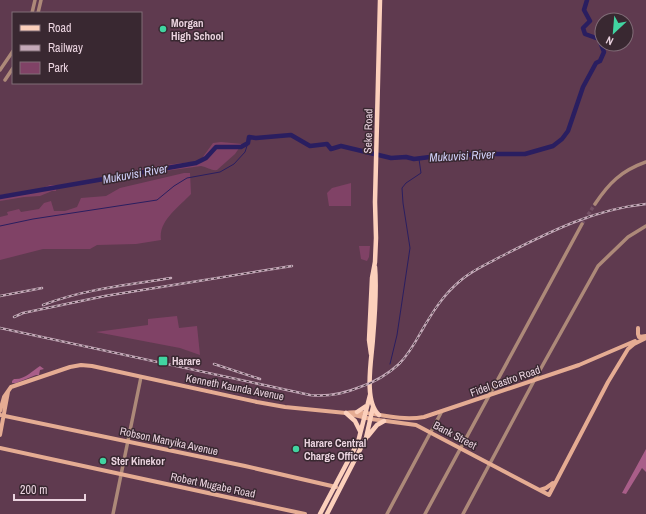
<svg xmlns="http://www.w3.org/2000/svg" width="646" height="514" viewBox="0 0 646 514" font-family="'Archivo Narrow',sans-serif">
	<rect width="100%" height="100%" fill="#5f3a4f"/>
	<path fill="#804266" d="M221 142 242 144 235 154 217 170C212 171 207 167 201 166L151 173 130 178 125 173 148 167 200 161 213 143Z
		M184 173H190L191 194C179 207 158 221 161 240L136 244 97 245 90 249H43L0 260V217L8 215 7 212 19 209 21 212 39 209 44 203 51 201 54 211H65L77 207 81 198 106 196 120 188Z
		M351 183V206H329L327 193 332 188Z
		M50 185H57L56 191H52L40 196 24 197 0 201V195L40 189Z
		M359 246H370L369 257 367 261 361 259Z
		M177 316 179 328 197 326 200 355 180 348 96 332 148 325V319Z"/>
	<path fill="#a95e89" d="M40 366 44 369 40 370 39 375H36L16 383H12V381L14 379C25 380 33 370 40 366Z
		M646 449V472L642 468 626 494 622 493Z"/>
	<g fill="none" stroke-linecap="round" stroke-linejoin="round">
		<path stroke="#2a1e60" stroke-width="1" d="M0 226 33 219 157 200 174 186 187 178 220 172 234 164 245 152 248 143
			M390 364 397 335 410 248 403 203 402 188 406 183 421 173 419 159"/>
		<path stroke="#2a1e60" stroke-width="4.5" d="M0 197 196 163 206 158 216 147H241L248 143 249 137 256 138 291 135 310 146 327 144 331 149 341 146 391 158 406 157 414 159 430 157 441 159 463 154 472 155 486 154H525L553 146 562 139 568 131 583 87 596 63 600 61 604 52 599 39 585 34 583 28 590 21 584 10 587 0"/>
		<path stroke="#745165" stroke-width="3.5" stroke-dasharray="3.5 2" stroke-linecap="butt" d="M582 224 595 204"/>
		<path stroke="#ad8979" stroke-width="3.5" d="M32 13 35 0
			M38 13 41 0
			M0 70 13 51
			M5 80 13 68
			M595 204C609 183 621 171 646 162
			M113 514 141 377
			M387 514 442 411
			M425 514 582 224
			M463 514 535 379 598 266 628 237 646 226"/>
		<path stroke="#e5ac93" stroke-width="4" d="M638 328V334L639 337 646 336
			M0 411 4 397 11 387 70 367 81 365 92 366 257 402 285 407 346 413 371 419 416 425 549 495 608 382 628 349 634 344 646 338
			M346 413C355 411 365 413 374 414 391 417 407 420 424 417L579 365 635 341
			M0 415 245 466 336 487
			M0 435 8 392
			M0 448 305 514
			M540 490 546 488 553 483"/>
		<path stroke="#fcd0bc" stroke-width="4.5" d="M375 267C377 290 375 314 373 338 372 357 363 401 379 415
			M371 354 369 340 372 278 375 262 376 238 375 202 380 0
			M357 412 366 406
			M346 413 355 421 360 431
			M368 436 377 425 384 421
			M320 514 358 442 370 395
			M327 514 366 438 373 407"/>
		<defs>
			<path id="rail" d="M0 296 42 288
				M43 305C84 289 128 285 171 278
				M14 317 23 313 105 296 292 266
				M0 328 310 395C328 397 343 394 360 387 375 382 387 375 399 364 408 355 415 343 421 332 432 313 443 295 460 281 472 270 489 263 504 255 549 232 595 209 646 204
				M214 364 260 379"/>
		</defs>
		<use href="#rail" stroke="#c4a9b8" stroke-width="2.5"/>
		<use href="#rail" stroke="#392831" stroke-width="1" stroke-dasharray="3" stroke-linecap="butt"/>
	</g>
	<g fill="#41d4a1" stroke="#392831" stroke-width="1.5">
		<circle cx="163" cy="29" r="4"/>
		<rect x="158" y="356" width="10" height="10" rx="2"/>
		<circle cx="296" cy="449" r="4"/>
		<circle cx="103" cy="461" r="4"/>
	</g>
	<g text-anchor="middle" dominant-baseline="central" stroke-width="3" stroke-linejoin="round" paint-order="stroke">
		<g font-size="11" font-weight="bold" fill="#ead3df" stroke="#392831" text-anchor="start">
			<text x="171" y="23">Morgan<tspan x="171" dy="13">High School</tspan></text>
			<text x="172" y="361">Harare</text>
			<text x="304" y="443">Harare Central<tspan x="304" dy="13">Charge Office</tspan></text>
			<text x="111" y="461">Ster Kinekor</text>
		</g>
		<g font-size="11" fill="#ead3df" stroke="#392831">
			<text transform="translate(368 131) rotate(-89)">Seke Road</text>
			<text transform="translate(505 381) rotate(-19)">Fidel Castro Road</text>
			<text transform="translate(235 387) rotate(11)">Kenneth Kaunda Avenue</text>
			<text transform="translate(455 435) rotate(28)">Bank Street</text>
			<text transform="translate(169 441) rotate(12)">Robson Manyika Avenue</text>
			<text transform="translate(213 485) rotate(12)">Robert Mugabe Road</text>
		</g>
		<g font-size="12" font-style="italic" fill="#d1d1fa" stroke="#392831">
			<text transform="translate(462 156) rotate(-3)">Mukuvisi River</text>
			<text transform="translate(135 174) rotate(-10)">Mukuvisi River</text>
		</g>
	</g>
	<rect x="12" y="12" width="130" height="72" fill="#392831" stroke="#806c77"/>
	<rect x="20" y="25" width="20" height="6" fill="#fcd0bc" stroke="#806c77"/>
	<text x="48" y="32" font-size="12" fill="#ead3df">Road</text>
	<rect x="20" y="45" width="20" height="6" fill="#c4a9b8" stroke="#806c77"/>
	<text x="48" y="52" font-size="12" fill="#ead3df">Railway</text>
	<rect x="20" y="62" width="20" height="12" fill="#804266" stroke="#806c77"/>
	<text x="48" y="72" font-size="12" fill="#ead3df">Park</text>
	<g transform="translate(614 32) rotate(206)"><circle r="19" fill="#392831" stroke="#806c77"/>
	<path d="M0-3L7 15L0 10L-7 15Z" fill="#41d4a1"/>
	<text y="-6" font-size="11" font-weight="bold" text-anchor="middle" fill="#ead3df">N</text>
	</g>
	<path d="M14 494v6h71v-6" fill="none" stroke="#ead3df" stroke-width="2"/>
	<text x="20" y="494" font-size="12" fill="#ead3df" stroke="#392831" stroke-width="3" paint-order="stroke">200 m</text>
</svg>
